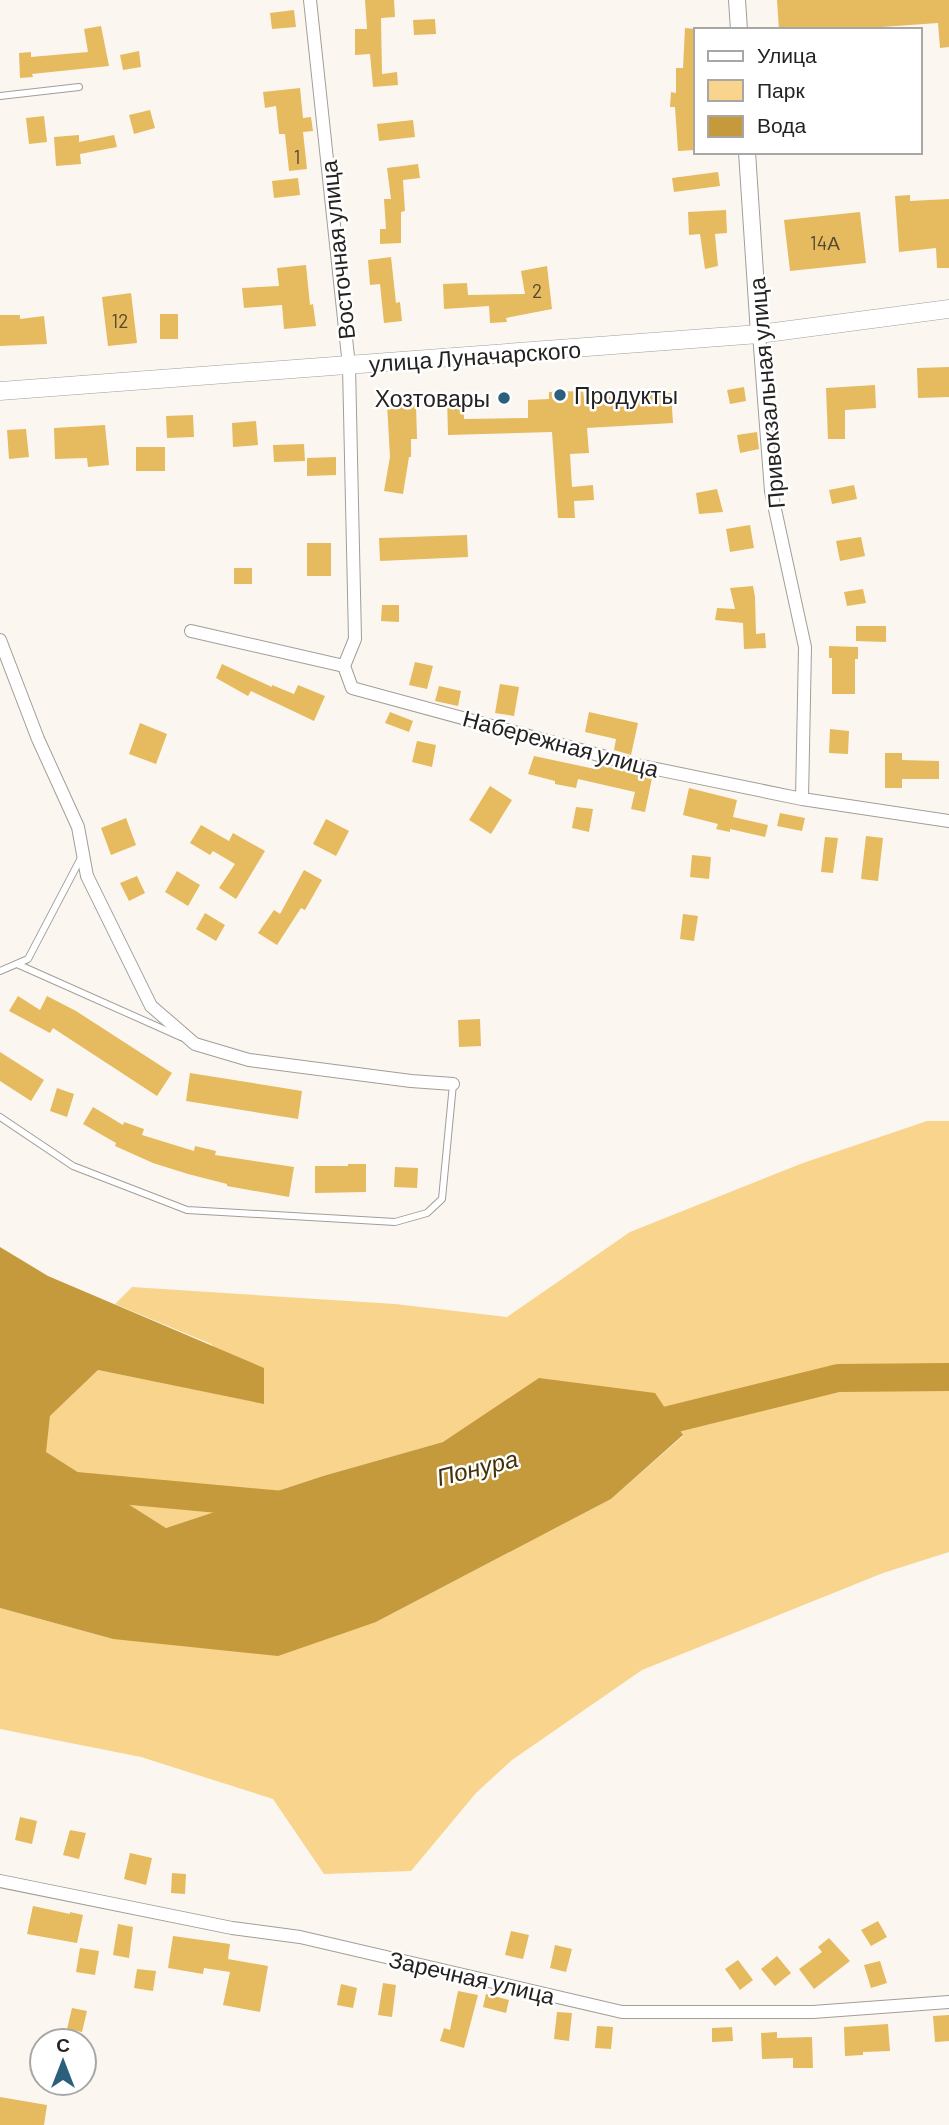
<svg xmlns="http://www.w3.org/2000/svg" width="949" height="2125" viewBox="0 0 949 2125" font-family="Barlow,sans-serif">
	<rect width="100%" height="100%" fill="#fbf7f0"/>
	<path fill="#f8d48d" d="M927 1121H949V1552L883 1573 642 1670 512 1760 476 1793 411 1871 324 1874 273 1799 141 1757 0 1729V1608L113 1639 376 1622 611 1499 683 1436 490 1412 443 1442 323 1476 166 1528 45 1452 50 1416 98 1370 264 1403 211 1344 115 1304 132 1287 395 1304 507 1317 630 1232 803 1163Z"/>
	<path fill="#c59a3c" d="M0 1247 48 1276 264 1368V1404L98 1370 50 1416 46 1452 166 1528 323 1476 443 1442 539 1378 655 1393 683 1435 611 1499 376 1622 278 1656 113 1639 0 1608Z"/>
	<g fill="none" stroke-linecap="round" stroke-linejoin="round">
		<path stroke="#c59a3c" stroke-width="28" d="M636 1428 838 1378 949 1377
			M0 1479 283 1505"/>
	</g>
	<path fill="#e6ba5e" d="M365 0H394L395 17 381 18 382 74 397 72 398 85 373 87 370 54 355 55V29H367Z
		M777 0H949V47L940 48 938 23 840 30H779Z
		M294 10 296 27 272 29 270 13Z
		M435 19 436 34 414 35 413 20Z
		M101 26 109 66 32 74 33 77 20 78 19 53 31 52V57L88 52 84 29Z
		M685 28 695 29V150L678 151 675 107H670L671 92 676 93V68H683Z
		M139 51 141 67 123 70 120 55Z
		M300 88 303 118 311 117 313 131 303 132 307 169 289 171 285 134H279L276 106 265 108 263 92Z
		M150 110 155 128 134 134 129 115Z
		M44 116 47 142 29 144 26 118Z
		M413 120 415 137 379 141 377 124Z
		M79 135V142L114 135 117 147 80 154 81 164 56 166 54 137Z
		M418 164 420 178 403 180 405 211 401 212V243L380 244V229H386L384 199H391L387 168Z
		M718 172 720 186 674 192 672 178Z
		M298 178 300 195 274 198 272 181Z
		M910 195V201L949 199V268H937L936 248 899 252 895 196Z
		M726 210 727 233 715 234 718 266 705 269 700 234 689 235 688 212Z
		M860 212 866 263 790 271 784 220Z
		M391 257 396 303 400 302 402 321 384 323 380 284 370 285 368 260Z
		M306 265 310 305 313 304 316 326 284 329 282 305 244 308 242 288 279 286 277 268Z
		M547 266 552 309 506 318 507 322 490 323 489 306 444 309 443 284 467 283 468 295 525 294 521 271Z
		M131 293 137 343 108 346 102 297Z
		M160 314H178V339H160Z
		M0 315H20V319L44 316 47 344 0 346Z
		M949 367V397L918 398 917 368Z
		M875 385 876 408 845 410V439H828L826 388Z
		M744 387 746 401 730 404 727 390Z
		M583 391 584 398 671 393 673 423 587 428 589 453 570 454 572 487 593 485 594 500 574 501 575 518H558L552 432 448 435 447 394 463 393 464 419 528 418V400L549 399V392Z
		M387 404H416L417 439H411V457H409L403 494 384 491 390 457Z
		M193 415 194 437 167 438 166 416Z
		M256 421 258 445 233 447 232 423Z
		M105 425 109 465 88 467 87 458 55 459 54 428Z
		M26 429 29 457 9 459 7 430Z
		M757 432 759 449 740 453 737 435Z
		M304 444 305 461 274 462 273 445Z
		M136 447H165V471H136Z
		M336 457V475L307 476V458Z
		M854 485 857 499 832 504 829 490Z
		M717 489 723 512 699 514 696 493Z
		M750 525 754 548 730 552 726 529Z
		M467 535 468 557 380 561 379 538Z
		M861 537 865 556 840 561 836 541Z
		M307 543H331V576H307Z
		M234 568H252V584H234Z
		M753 586 755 597 756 634 765 633 766 648 744 649 743 623 715 620 717 608 735 609 730 588Z
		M863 589 866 603 847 606 844 592Z
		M382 605H399V622L381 621Z
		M856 626H886V642L856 641Z
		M829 646 858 647V659H855V694H832V658H829Z
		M415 662 433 666 427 689 409 685Z
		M222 664 272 687V685L294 694 298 685 325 696 314 721 251 691 248 696 216 678Z
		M500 684 519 687 514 716 495 713Z
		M439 686 461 691 458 706 435 701Z
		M390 712 413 721 409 732 385 723Z
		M589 712 638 723 631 755 614 750 616 739 585 732Z
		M140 723 167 734 156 764 129 754Z
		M830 729 849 731 848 754 829 753Z
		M417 741 436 745 432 767 412 762Z
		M885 753H902V760L939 761V779H902V788H885Z
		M534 756 595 769 597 764 652 778 645 812 631 809 635 792 578 779 576 788 555 784V781L528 774Z
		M490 786 512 800 491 834 469 820Z
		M689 788 737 800 733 817 768 825 765 837 730 829V832L716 829 718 824 683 815Z
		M576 807 593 809 589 832 572 828Z
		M780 813 805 818 802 831 777 826Z
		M126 818 136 845 111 855 101 828Z
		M326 819 349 831 336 856 313 844Z
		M201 825 229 841 233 833 265 851 236 899 219 888 235 864 213 851 210 855 190 843Z
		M866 836 883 838 878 881 861 879Z
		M825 837 838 838 833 873 821 872Z
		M692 855 711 857 709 879 690 877Z
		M304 870 322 880 305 910 301 908 277 945 258 933 274 910 280 914Z
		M177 871 200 885 188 906 165 892Z
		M137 876 145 893 129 901 120 883Z
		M205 913 225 925 216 941 196 929Z
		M683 914 698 916 694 941 680 939Z
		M18 996 40 1010 47 996 76 1011 172 1073 157 1096 53 1028 50 1033 9 1011Z
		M480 1019 481 1046 459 1047 458 1020Z
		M0 1052 44 1080 31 1101 0 1081Z
		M190 1073 302 1091 298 1119 186 1101Z
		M57 1088 74 1094 67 1117 50 1111Z
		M93 1107 123 1125 124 1122 144 1129 142 1135 194 1151 195 1146 216 1151 215 1155 294 1167 289 1197 227 1186V1184L188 1174 153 1163 115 1146 116 1143 83 1124Z
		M348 1164H366V1192L315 1193V1166H348Z
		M395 1167 418 1168 417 1188 394 1187Z
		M20 1817 37 1821 32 1844 15 1840Z
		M70 1830 86 1833 79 1859 63 1855Z
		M130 1853 152 1858 146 1885 124 1879Z
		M172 1873 186 1874 185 1894 171 1893Z
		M33 1906 70 1914V1912L83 1915 77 1943 27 1934Z
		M878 1921 887 1937 871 1946 861 1930Z
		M118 1924 133 1927 129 1958 113 1955Z
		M511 1931 529 1935 523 1959 505 1955Z
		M173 1936 230 1944 228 1959 268 1966 260 2012 223 2005 230 1972 204 1968 203 1974 168 1968Z
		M829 1938 850 1961 814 1989 799 1969 822 1952 818 1947Z
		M555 1945 572 1949 566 1972 550 1968Z
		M80 1948 99 1951 95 1975 76 1972Z
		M777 1956 791 1973 775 1986 761 1969Z
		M738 1960 753 1980 740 1990 725 1969Z
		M880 1961 887 1983 871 1988 864 1965Z
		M137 1969 156 1971 153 1991 134 1988Z
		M383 1983 396 1985 392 2017 378 2015Z
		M341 1984 357 1988 353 2008 337 2005Z
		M458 1991 478 1995 464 2048 440 2041 444 2028 450 2030Z
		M486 1994 509 2000 506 2013 483 2007Z
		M72 2008 87 2011 82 2032 67 2029Z
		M557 2012 572 2013 569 2041 554 2039Z
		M949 2015V2041L935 2042 933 2016Z
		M888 2024 890 2051 863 2052V2055L845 2056 844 2027Z
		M597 2026 613 2027 611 2049 595 2048Z
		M732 2027 733 2041 712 2042V2028Z
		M777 2032V2038L812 2037 813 2068H793V2058L762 2059 761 2033Z
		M0 2097 47 2105 44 2125H0Z"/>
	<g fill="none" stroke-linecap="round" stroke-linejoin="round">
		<defs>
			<path id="service" d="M0 96 79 87
				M17 964 181 1037
				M0 971 28 959 82 856
				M0 1117 73 1166 187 1210 395 1222 427 1213 442 1199 453 1084"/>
			<path id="minor" d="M310 0 349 366 355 639 344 666
				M759 334 771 491 805 647 802 799
				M191 631 344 666 352 688 632 764 802 799 949 821
				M0 640 38 739 78 827 87 876 151 1006 195 1044 249 1060 411 1081 453 1084
				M0 1881 232 1928 300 1937 622 2012H813L949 2002"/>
			<path id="tertiary" d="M737 0 739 30
				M747 152 759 334"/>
			<path id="secondary" d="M0 391 759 334 949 309"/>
		</defs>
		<use href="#service" stroke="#a19e98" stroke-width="8"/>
		<use href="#minor" stroke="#a19e98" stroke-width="14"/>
		<use href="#tertiary" stroke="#a19e98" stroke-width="18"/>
		<use href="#secondary" stroke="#a19e98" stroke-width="19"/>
		<use href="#service" stroke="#fff" stroke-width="6"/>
		<use href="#minor" stroke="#fff" stroke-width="12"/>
		<use href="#tertiary" stroke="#fff" stroke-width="16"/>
		<use href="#secondary" stroke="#fff" stroke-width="18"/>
	</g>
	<g fill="#2b607c" stroke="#fff" stroke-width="2.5">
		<circle cx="560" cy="395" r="7"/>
		<circle cx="504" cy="398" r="7"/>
	</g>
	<g text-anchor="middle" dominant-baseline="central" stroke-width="5" stroke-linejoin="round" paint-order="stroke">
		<g font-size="19" fill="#554930">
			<text x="297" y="156">1</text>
			<text x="825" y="242">14А</text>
			<text x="537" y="290">2</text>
			<text x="120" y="320">12</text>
		</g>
		<g font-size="23" fill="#252321" stroke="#fff">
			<text transform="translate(337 250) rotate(-96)">Восточная улица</text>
			<text transform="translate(475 356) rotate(-4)">улица Луначарского</text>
			<text transform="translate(766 393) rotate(-95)">Привокзальная улица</text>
			<text transform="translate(561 743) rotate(15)">Набережная улица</text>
			<text transform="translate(472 1977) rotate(13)">Заречная улица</text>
		</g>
		<g font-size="23" fill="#252321" stroke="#fff" text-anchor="start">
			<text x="574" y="395">Продукты</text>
			<text x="490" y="398" text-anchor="end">Хозтовары</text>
		</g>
		<g font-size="24" font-style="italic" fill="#433108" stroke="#fff">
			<text transform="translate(477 1467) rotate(-14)">Понура</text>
		</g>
	</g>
	<rect x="694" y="28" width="228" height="126" fill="#ffffff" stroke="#a8a7a6" stroke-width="2"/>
	<rect x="708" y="51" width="35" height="10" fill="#ffffff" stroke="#a8a7a6" stroke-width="2"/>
	<text x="757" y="63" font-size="21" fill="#252321">Улица</text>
	<rect x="708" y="80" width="35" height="21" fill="#f8d48d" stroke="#a8a7a6" stroke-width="2"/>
	<text x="757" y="98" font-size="21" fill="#252321">Парк</text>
	<rect x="708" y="116" width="35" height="21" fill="#c59a3c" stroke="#a8a7a6" stroke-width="2"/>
	<text x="757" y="133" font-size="21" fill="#252321">Вода</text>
	<g transform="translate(63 2062)"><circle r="33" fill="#ffffff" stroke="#a8a7a6" stroke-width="2"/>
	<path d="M0-5L12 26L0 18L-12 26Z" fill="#2b607c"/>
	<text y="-10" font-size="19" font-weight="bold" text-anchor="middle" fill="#252321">С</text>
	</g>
</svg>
